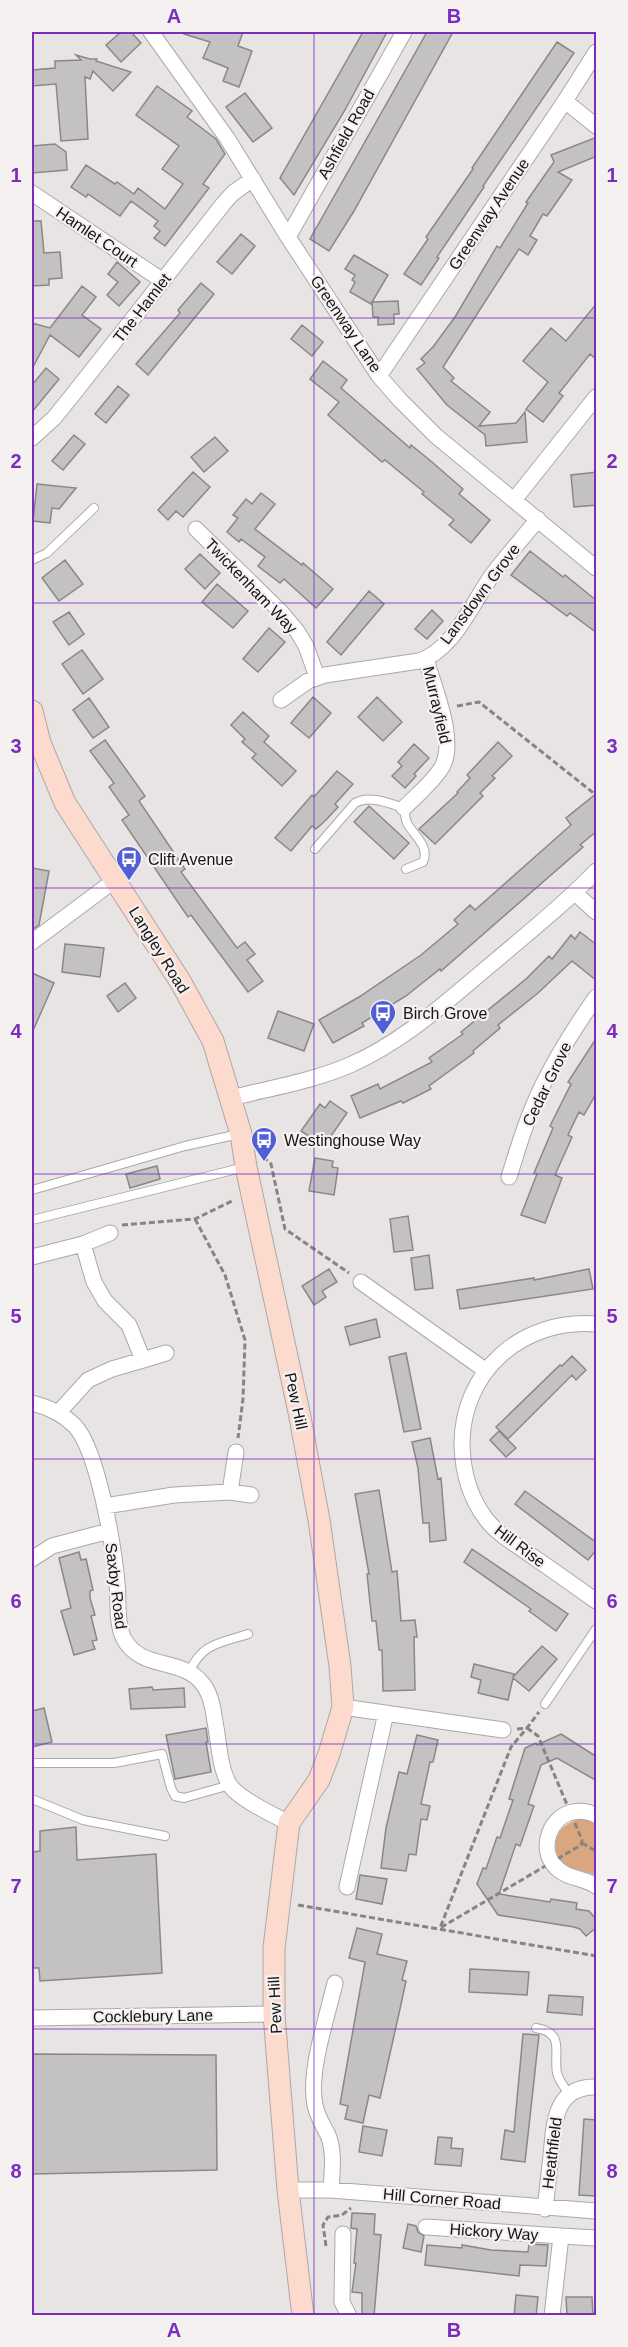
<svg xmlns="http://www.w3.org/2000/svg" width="628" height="2347" viewBox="0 0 628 2347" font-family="Arial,sans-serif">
	<rect width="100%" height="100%" fill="#e8e4e4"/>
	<path fill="#d9a67f" d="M583 1818 596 1824V1875L567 1867 557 1857C552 1834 562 1823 583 1818Z"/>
	<path fill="#c4c1c2" stroke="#8a8788" stroke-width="1.5" d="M121 32H131L141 43 121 62 106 45Z
		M185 32H243L238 46 252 51 239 87 223 81 228 68 203 58 210 42 184 34Z
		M363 32H387L345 110 294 195 280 178Z
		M427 32H453L354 211 329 251 310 239Z
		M557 42 574 53 483 186 484 187 437 257 439 258 421 285 404 274 428 239 426 237 473 169 472 168Z
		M76 55 90 59H97L96 61 131 72 113 91 93 71 90 79 85 77 88 139 61 141 56 84 32 86V70L55 68V61L81 60Z
		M157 86 192 111 187 117 216 139 225 154 203 184 209 188 165 246 154 238 160 231 154 226 158 221 131 201 120 216 88 194 86 197 71 187 86 165 115 184 117 182 134 194 138 188 165 209 183 184 162 169 179 146 136 115Z
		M245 93 272 128 253 142 226 107Z
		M597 137V156L558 172 572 180 547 216 543 214 530 236 537 240 528 255 519 249 443 367 454 378 451 381 490 412 479 426 516 423 525 412 527 442 486 446 485 435 447 405 417 369 425 363 421 359 433 347 455 317 497 246 500 248 528 203 526 202 554 162 551 155Z
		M55 144 66 152 67 170 32 173V146Z
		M32 221H41L44 253 60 252 62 278 49 279V285L32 286Z
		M241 234 255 246 232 274 217 262Z
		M354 255 388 275 371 304 350 292 355 282 352 280 355 275 345 269Z
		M117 262 140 282 119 306 107 295 118 282 108 274Z
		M201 283 214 294 148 375 136 364 180 313 178 310Z
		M82 286 96 297 82 315 101 329 79 357 50 335 32 369V323L50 328Z
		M398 301 399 314H394V324L378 325V317H373L372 302Z
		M597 303V360L590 354 559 393 563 396 543 422 526 409 548 382 523 361 551 328 566 341Z
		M302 325 323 342 312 356 291 339Z
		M323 361 347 380 341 388 410 448 411 445 432 462 463 489 459 494 490 520 471 543 449 525 454 520 422 494 424 492 385 460 382 462 328 415 339 402 310 379Z
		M46 368 59 379 32 412V385Z
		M118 386 129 395 106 423 95 414Z
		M74 435 85 444 63 470 52 461Z
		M215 437 228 451 204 472 191 457Z
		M193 472 210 487 183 517 176 511 168 520 158 510Z
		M597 472V505L574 507 571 475Z
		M37 484 76 488 59 509 52 508 50 523 33 521Z
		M261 493 275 504 255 529 302 565 303 563 333 589 316 608 284 579 280 583 258 566 265 557 241 539 239 542 227 532 238 518 233 515 246 499 252 504Z
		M530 551 563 577 565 575 597 601V633L570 613 567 616 511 575Z
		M200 554 220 573 205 589 185 569Z
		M65 560 83 584 59 601 42 578Z
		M217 584 248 611 233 628 202 602Z
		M369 591 384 604 341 655 327 642Z
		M432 610 443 621 427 639 415 629Z
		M69 612 84 634 69 645 53 622Z
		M269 628 285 642 258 672 243 659Z
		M82 650 103 679 83 694 62 664Z
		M313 697 331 713 309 738 291 723Z
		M377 697 402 722 383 741 358 717Z
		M89 698 109 727 93 738 73 710Z
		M243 712 269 736 264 742 296 771 282 786 252 758 256 754 242 742 245 739 231 725Z
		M105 740 145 796 139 801 185 869 181 872 237 948 245 942 255 954 247 960 263 981 248 992 191 915 188 917 122 820 129 815 109 787 114 783 90 751Z
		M498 742 512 756 492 776 495 778 480 793 483 796 435 844 419 829 458 793 457 792 470 778 467 775Z
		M414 744 429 758 414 774 416 776 405 788 392 776 402 766 398 762Z
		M337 771 353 784 335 804 338 807 325 821 316 829 312 826 291 851 275 838 312 795 314 797Z
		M597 793V831L580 845 583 847 441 971 440 969 406 996 362 1023 364 1026 333 1043 319 1020 359 997 421 955 458 924 454 920 470 905 475 910 571 825 566 818Z
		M369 806 409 843 394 859 354 822Z
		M32 868 49 871 39 925 35 928H32Z
		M580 932 597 945V981L572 961 538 993 498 1025 500 1028 473 1051 474 1053 429 1086 431 1089 403 1103 401 1101 360 1118 351 1096 378 1084 380 1089 432 1062 429 1058 463 1034 461 1032 526 979 549 956 552 959 571 935 575 939Z
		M65 944 104 948 100 977 62 972Z
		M32 973 54 983 32 1033Z
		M125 983 136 998 118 1012 107 996Z
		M278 1011 314 1024 304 1051 268 1038Z
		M597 1037V1092L584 1115 579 1112 568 1135 572 1137 555 1175 562 1178 545 1223 521 1215 537 1174 534 1173 553 1128 550 1126 571 1084 568 1082Z
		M330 1101 347 1113 324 1146 301 1131 320 1104 325 1108Z
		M315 1158 333 1161 332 1167 338 1168 334 1195 309 1191Z
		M157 1166 160 1179 130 1188 126 1174Z
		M408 1216 413 1250 394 1252 390 1219Z
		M429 1255 433 1288 415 1290 411 1258Z
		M329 1269 337 1282 322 1291 326 1297 314 1305 302 1286Z
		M589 1269 593 1289 460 1309 457 1290 534 1278V1280Z
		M376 1319 380 1337 350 1345 345 1327Z
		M406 1353 421 1429 404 1432 389 1357Z
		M572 1356 586 1370 576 1380 572 1375 508 1439 496 1427 560 1365 562 1366Z
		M499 1431 516 1448 506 1457 490 1440Z
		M430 1438 438 1479 441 1478 446 1540 430 1542 429 1523H423L418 1468 412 1442Z
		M379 1490 392 1572 397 1571 401 1621 415 1620 417 1637H414L415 1690 383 1691 382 1650H379L376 1621H372L367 1574H369L355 1494Z
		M525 1491 597 1543V1549L588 1560 515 1504Z
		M472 1549 568 1614 556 1631 529 1611 531 1609 464 1562Z
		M79 1552 81 1560 86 1559 89 1572 93 1590 90 1591V1598L95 1615 91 1616 97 1640 92 1641 95 1649 74 1655 61 1611 71 1608 59 1558Z
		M542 1646 557 1659 529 1691 513 1678 508 1700 478 1693 481 1680 471 1677 474 1664 514 1674 513 1677Z
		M152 1687 153 1690 184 1688 185 1707 131 1709 129 1689Z
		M44 1708 52 1742 32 1747V1711Z
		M206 1728 208 1742H206L211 1772 175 1779 166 1735Z
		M561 1734 597 1757V1781L557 1758 541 1765 528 1804 534 1806 520 1846 516 1844 499 1894 550 1902 551 1899 577 1903 576 1909 589 1911 597 1920V1927L586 1936 580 1929 574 1927 498 1915 477 1884 483 1868 486 1869 497 1837 500 1838 513 1800 509 1799 525 1748 536 1743 537 1745Z
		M417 1735 438 1740 433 1762H430L421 1804 430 1806 427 1820 421 1819 416 1855 409 1854 406 1871 381 1868 386 1828 399 1772 407 1774Z
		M76 1827 77 1860 156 1854 162 1973 40 1981 39 1968H32V1852L40 1851V1831Z
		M360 1875 387 1879 382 1904 356 1899Z
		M357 1928 382 1934 377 1954 407 1961 402 1980 406 1981 400 2009 380 2098 369 2095 363 2123 345 2119 348 2106 340 2104 365 1962 349 1958Z
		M470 1969 529 1972 527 1995 469 1992Z
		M549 1995 583 1997 582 2015 547 2012Z
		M523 2034 539 2035 525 2162 501 2159 505 2130 514 2132Z
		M32 2054 216 2055 217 2170 32 2174Z
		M584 2119 597 2120 595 2196 579 2195Z
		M363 2126 387 2130 382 2156 359 2152Z
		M438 2137 452 2138 451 2148 463 2149 461 2166 435 2164Z
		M352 2213 375 2214 374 2234 381 2235 374 2316H362V2293L352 2292 356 2263H354L357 2229 351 2228Z
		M408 2224 416 2226 418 2232 424 2236 421 2252 403 2248Z
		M529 2244 548 2245 546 2266 520 2265 519 2276 425 2265 427 2245 462 2248V2245L491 2250 528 2252Z
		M516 2295 538 2297 536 2316H514Z
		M566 2297H592L593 2316H567Z"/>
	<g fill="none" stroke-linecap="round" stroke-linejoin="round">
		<defs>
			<path id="service" d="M32 560 47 553 94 508
				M315 849 355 803C370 795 388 803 404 808 405 813 405 818 407 823 414 836 430 846 423 862L406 869
				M32 1190 185 1146 239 1134
				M32 1220 245 1167
				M190 1671C202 1643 221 1643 248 1634
				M545 1704 596 1629
				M36 1763H114L162 1754 171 1788 175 1796 184 1798 230 1785
				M32 1799 83 1820 165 1836
				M536 2028C566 2033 553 2053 557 2073 559 2081 565 2088 569 2094"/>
			<path id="minor" d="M151 32 227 138 288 237 379 376 400 400 436 436 596 568
				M565 101 596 126
				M32 193 163 281
				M288 237 404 32
				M379 376 565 101 596 52
				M32 438 54 418 71 397 224 203 233 193 253 179
				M514 500 596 397
				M196 529 280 611 297 631 306 646 317 677
				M281 700 308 681 325 675 419 661C454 650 473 601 493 574 507 555 523 538 538 519
				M404 808C417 795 433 782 442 767 457 740 434 688 426 659
				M575 893 596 912
				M32 942 115 880
				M231 1098C270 1088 313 1081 350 1065 405 1041 448 1000 494 962 529 932 565 904 596 871
				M509 1177C517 1152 524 1126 535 1102 551 1064 573 1030 596 997
				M83 1244 110 1233
				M32 1257 83 1244 94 1282 105 1301 129 1325 143 1360 112 1369 88 1380 58 1413
				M361 1282 485 1370
				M596 1324C522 1318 461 1372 462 1446 463 1473 470 1498 486 1519 498 1535 517 1545 532 1556 554 1571 575 1586 596 1601
				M143 1360 166 1353
				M32 1403C48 1407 63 1414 75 1426 98 1451 114 1548 117 1583 119 1600 116 1621 123 1637 139 1671 182 1657 202 1683 211 1694 213 1708 215 1722 219 1741 219 1766 229 1784 237 1798 275 1816 289 1823
				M230 1492 251 1495
				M105 1506 174 1495 230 1492 236 1452
				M32 1559 52 1546 109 1531
				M343 1707 503 1730
				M596 1815C589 1812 581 1810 573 1812 550 1816 539 1848 554 1865 565 1879 583 1877 596 1886
				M347 1887 386 1713
				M32 2018 274 2014
				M288 2190H331L596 2211
				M331 2190C332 2172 335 2152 328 2135 323 2125 317 2116 315 2105 308 2072 327 2018 335 1983
				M545 2209C547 2191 549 2174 551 2156 554 2124 554 2086 596 2087
				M426 2227 561 2236 552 2316
				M343 2234 342 2302 349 2316
				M561 2236 596 2238"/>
			<path id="secondary" d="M32 711 40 743 65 803 180 981 213 1041 241 1134 246 1167 299 1412 319 1520 340 1666 343 1707 329 1754 319 1780 289 1823 274 1948V2014L288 2190 303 2316"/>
		</defs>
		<use href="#service" stroke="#aba8a8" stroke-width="10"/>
		<use href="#minor" stroke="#aba8a8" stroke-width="17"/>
		<use href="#secondary" stroke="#aba8a8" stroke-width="23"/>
		<path stroke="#888484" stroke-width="3" stroke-dasharray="6 3" stroke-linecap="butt" d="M457 706 479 702 596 795
			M263 1157 271 1164 285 1229 349 1273
			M195 1219 225 1275 245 1340 243 1399 238 1438
			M122 1225 195 1219 234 1200
			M527 1728 538 1736 582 1840 581 1845 440 1928 511 1747Z
			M517 1729 527 1728 539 1712
			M582 1843 596 1851
			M298 1905 596 1956
			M326 2246 323 2225 328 2217 342 2215 351 2208"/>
		<use href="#service" stroke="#fff" stroke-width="8"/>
		<use href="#minor" stroke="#fff" stroke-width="15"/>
		<use href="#secondary" stroke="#fddace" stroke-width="21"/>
	</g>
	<path fill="none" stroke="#7b2cbf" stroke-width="1.5" stroke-opacity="0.55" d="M314 32V2316M32 318H596M32 603H596M32 888H596M32 1174H596M32 1459H596M32 1744H596M32 2029H596"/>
	<defs>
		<symbol id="bus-pin" viewBox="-11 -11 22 30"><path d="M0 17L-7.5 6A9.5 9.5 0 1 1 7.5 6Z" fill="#505fd5" stroke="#f5f1f1"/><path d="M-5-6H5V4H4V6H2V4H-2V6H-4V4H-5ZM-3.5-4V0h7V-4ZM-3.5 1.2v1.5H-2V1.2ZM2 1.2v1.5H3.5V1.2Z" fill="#fff"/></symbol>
	</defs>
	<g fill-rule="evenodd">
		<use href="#bus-pin" x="114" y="844" width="30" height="40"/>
		<use href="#bus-pin" x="368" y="998" width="30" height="40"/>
		<use href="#bus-pin" x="249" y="1125" width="30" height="40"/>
	</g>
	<g text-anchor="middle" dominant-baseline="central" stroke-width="4.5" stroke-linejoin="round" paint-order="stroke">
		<g font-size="16" fill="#161414" stroke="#f5f1f1">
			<text transform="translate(346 134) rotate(-61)">Ashfield Road</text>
			<text transform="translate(489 214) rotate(-56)">Greenway Avenue</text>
			<text transform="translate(97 237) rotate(34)">Hamlet Court</text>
			<text transform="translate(142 308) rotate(-52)">The Hamlet</text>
			<text transform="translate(346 324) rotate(56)">Greenway Lane</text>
			<text transform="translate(251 586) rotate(46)">Twickenham Way</text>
			<text transform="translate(480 594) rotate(-53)">Lansdown Grove</text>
			<text transform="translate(437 705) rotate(77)">Murrayfield</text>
			<text transform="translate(159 950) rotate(58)">Langley Road</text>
			<text transform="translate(547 1084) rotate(-64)">Cedar Grove</text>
			<text transform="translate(296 1401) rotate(78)">Pew Hill</text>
			<text transform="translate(520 1546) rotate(37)">Hill Rise</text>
			<text transform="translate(116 1586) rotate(83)">Saxby Road</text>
			<text transform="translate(275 2005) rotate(-93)">Pew Hill</text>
			<text transform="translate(153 2016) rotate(-1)">Cocklebury Lane</text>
			<text transform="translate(552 2153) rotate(-83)">Heathfield</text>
			<text transform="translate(442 2199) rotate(5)">Hill Corner Road</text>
			<text transform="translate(494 2232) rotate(4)">Hickory Way</text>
		</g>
		<g font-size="16" fill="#161414" stroke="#f5f1f1" text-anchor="start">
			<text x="148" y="859">Clift Avenue</text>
			<text x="403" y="1013">Birch Grove</text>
			<text x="284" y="1140">Westinghouse Way</text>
		</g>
	</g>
	<rect width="628" height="2347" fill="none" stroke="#f5f1f1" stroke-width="66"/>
	<rect x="33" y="33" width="562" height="2281" fill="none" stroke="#7b2cbf" stroke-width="2"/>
	<g font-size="20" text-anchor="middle" font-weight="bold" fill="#7b2cbf">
		<text x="174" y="23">A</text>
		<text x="454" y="23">B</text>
		<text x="16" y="182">1</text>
		<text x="612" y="182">1</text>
		<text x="16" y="468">2</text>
		<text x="612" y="468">2</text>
		<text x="16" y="753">3</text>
		<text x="612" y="753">3</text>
		<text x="16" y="1038">4</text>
		<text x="612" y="1038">4</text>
		<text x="16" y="1323">5</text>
		<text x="612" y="1323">5</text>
		<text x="16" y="1608">6</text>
		<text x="612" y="1608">6</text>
		<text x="16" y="1893">7</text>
		<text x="612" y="1893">7</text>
		<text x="16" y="2178">8</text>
		<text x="612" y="2178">8</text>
		<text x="174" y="2337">A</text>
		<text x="454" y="2337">B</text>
	</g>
</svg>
